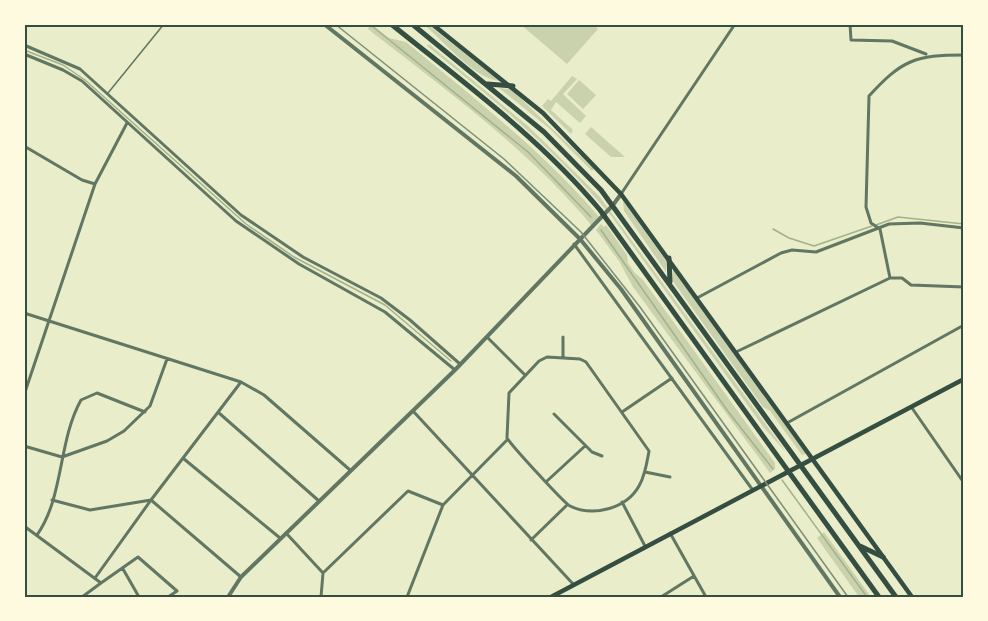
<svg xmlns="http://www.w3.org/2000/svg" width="988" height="621" viewBox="0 0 988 621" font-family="'Alegreya Sans',sans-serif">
	<rect width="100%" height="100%" fill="#e9edc9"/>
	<path fill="#cad2ad" d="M371 24 389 38 406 42C474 98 544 152 601 219L592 226C528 149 446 90 368 29Z
		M423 24H427L500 81C475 80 441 38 423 24Z
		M520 24H592L598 29 567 64Z
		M429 44 528 126 600 197 786 452 764 428 612 217C558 152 493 99 427 46Z
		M572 76 577 79 563 94 586 116 580 123 556 102 551 110 573 130 571 134 542 106 548 99 551 101Z
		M579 80 596 95 583 109 567 94Z
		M499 88 511 89 594 169 592 171 550 129Z
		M591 127 625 157H611L585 134Z
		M623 201 666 261V272L624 211Z
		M601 224 604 227 606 225 627 255 628 263 635 273 643 280 662 306 775 463V469L770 473 633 287 619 261 596 230Z
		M673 269 806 454 802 455 770 411 763 407 672 280Z
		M824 532 871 597H859L817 538Z"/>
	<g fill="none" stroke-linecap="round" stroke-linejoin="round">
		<path stroke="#a3b18a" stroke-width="1.5" d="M372 26 528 152 591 217
			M24 50 63 65 85 80 246 224 294 257 385 305 451 361
			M876 225 898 217 964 224
			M773 229 789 238 814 246 872 226
			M601 230 727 410 773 469
			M782 480 867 597"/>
		<path stroke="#617663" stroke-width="1.5" d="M108 93 164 24"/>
		<path stroke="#617663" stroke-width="3" d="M850 24 851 40 892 41 926 54
			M24 45 80 69 241 215 303 257 381 298 410 320 460 364
			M24 54 63 70 82 81 236 221 299 264 385 312 455 370
			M24 146 82 180 95 184
			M621 194 735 24
			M574 244 752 489
			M890 278 880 229 871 223 866 207 869 96C902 60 915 55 964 55
			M697 298 781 253 792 250 816 252 889 224 920 223 964 228
			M24 313 241 382 264 395 350 470
			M487 337 525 375
			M563 337V357
			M736 352 890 278H902L911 285 964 287
			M547 357 580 359 586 362 649 451C647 462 645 476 639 486 626 509 593 517 570 506 564 503 513 447 507 438L509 393 539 361Z
			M24 395 95 184 127 123
			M912 408 964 483
			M413 411 574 585
			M622 412 672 378
			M219 413 319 501
			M554 414 592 452 602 456
			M787 423 964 325
			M24 446 62 457 107 441 124 431 150 406 167 359
			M184 459 280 538
			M645 472 670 477
			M547 481 585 446
			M52 500 90 510 151 500 241 382
			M622 502 645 546
			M24 526 101 583 82 597
			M286 533 323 573 321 597
			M670 533 706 597
			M37 535C64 497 58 441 81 400L97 393 145 412
			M531 540 567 505
			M123 569 139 597
			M323 573 408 491 443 505
			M95 578 151 500 241 577
			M101 583 138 557 177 591 168 597
			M407 597 443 505 507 440
			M661 597 694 576"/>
		<path stroke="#617663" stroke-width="4" d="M324 24 516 176 580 239 621 289 840 597
			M228 597 241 577 455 370 613 205 621 194"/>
		<path stroke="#344e41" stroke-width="4.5" d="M432 24 543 113 621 194 912 597
			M551 597 964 379"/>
		<path stroke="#344e41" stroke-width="5" d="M391 24C464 83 540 138 600 210L879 597
			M412 24 544 132 601 190 896 597
			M487 84 513 86
			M669 258 670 282
			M860 546 883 557"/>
		<path stroke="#7c8e77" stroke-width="1.5" d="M335 24 504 159 581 232 640 307 848 597"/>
	</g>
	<rect width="988" height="621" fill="none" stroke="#fefae0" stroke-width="51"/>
	<rect x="26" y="26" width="936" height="570" fill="none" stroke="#344e41" stroke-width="2"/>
</svg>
